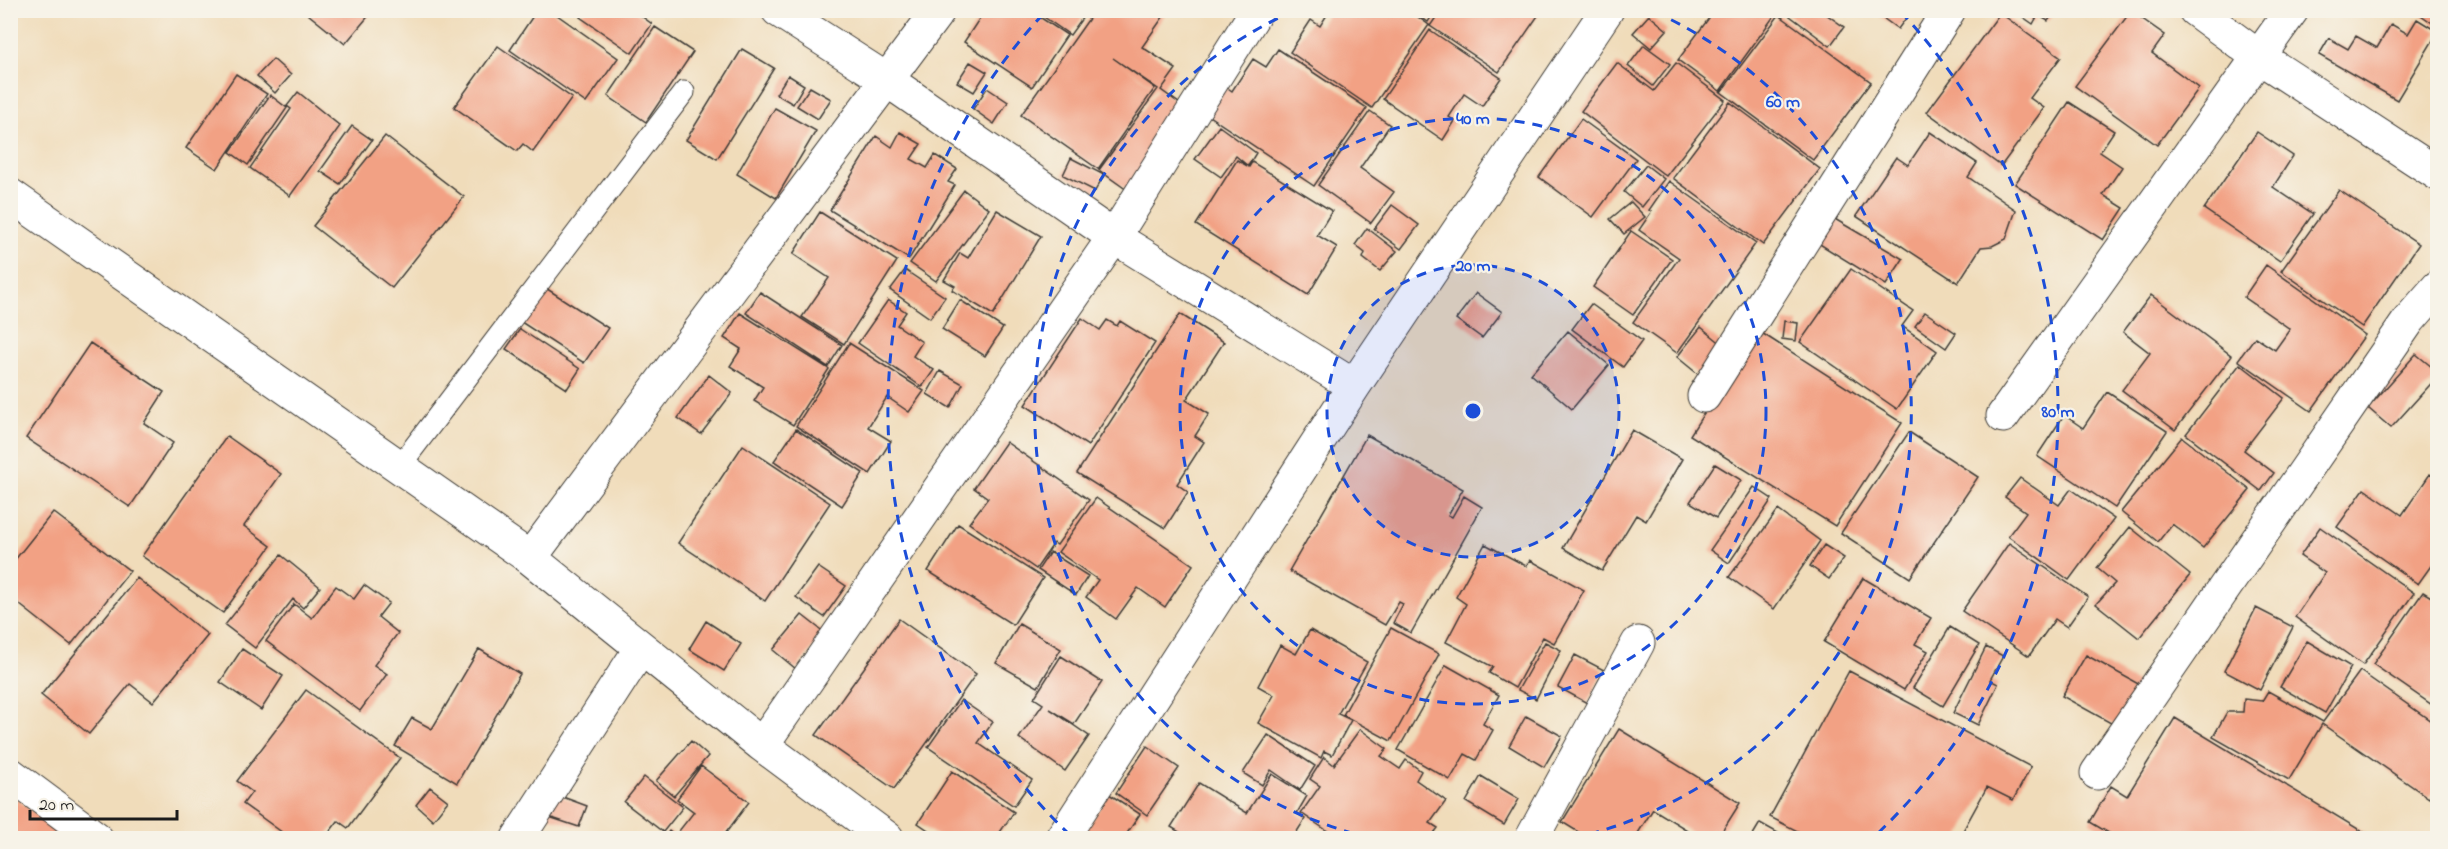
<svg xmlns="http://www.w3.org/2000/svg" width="2448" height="849" viewBox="0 0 2448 849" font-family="'Indie Flower',sans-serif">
	<rect width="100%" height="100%" fill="#f7f3e8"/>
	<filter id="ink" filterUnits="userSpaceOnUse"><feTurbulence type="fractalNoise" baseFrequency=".0167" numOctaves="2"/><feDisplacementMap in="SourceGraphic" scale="12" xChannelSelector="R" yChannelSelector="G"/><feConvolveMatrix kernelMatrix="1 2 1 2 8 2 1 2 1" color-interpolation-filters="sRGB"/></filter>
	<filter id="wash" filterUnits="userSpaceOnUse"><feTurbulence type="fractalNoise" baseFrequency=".008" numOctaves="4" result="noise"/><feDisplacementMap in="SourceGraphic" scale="24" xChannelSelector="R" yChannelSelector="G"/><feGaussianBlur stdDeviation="1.35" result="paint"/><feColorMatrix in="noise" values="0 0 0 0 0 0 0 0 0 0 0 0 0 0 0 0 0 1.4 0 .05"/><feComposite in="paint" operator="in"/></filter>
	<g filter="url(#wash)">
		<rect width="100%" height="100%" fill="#f0dcba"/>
		<g id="blocks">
			<path fill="#f2a184" d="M303 10H368L371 13 345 44Z
				M537 10H550L618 58 586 103 510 50Z
				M585 10H633L652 24 632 53 580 17Z
				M985 10H1029L1067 35 1032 87 964 42Z
				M1034 10H1088L1070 35Z
				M1095 10H1168L1142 47 1176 69 1161 90 1187 109 1127 190 1099 170 1158 89 1113 58 1155 88 1098 169 1021 115Z
				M1330 10H1408L1429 25 1372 108 1290 52 1311 20 1320 26Z
				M1411 10H1436L1428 22Z
				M1441 10H1542L1499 72 1430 26Z
				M1707 10 1777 12 1720 91 1678 60 1712 14Z
				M1782 10H1828L1826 14 1844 27 1830 46Z
				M1872 10H1912L1898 29Z
				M2013 10H2056L2048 21 2038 15 2033 24Z
				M2414 10H2438V27Z
				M2131 11 2165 35 2152 53 2199 88 2157 145 2075 86Z
				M2000 13 2061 57 2030 98 2044 108 2001 166 1927 112Z
				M1649 15 1667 30 1651 48 1633 33Z
				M1779 15 1871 82 1813 160 1721 92Z
				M2417 19 2438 32 2397 100 2319 55 2329 38 2348 49 2356 36 2377 48 2391 24 2408 34Z
				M655 27 693 52 646 122 608 96Z
				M1430 30 1501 78 1482 106 1464 94 1449 117 1455 121 1443 140 1383 99Z
				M1644 45 1670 64 1653 86 1628 66Z
				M498 46 572 98 533 152 523 144 517 151 454 107Z
				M742 49 774 68 717 159 686 140Z
				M1278 49 1367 108 1314 186 1206 114 1225 86 1232 91 1253 59 1266 67Z
				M273 59 291 75 275 93 257 76Z
				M970 62 987 72 974 92 957 82Z
				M1617 63 1654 91 1676 63 1725 100 1666 176 1581 111Z
				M236 74 267 94 217 169 186 148Z
				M788 75 804 85 793 104 776 94Z
				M810 87 831 99 818 119 797 106Z
				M987 88 1008 102 994 124 973 109Z
				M298 92 340 126 290 196 250 168 291 109 287 106Z
				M270 95 287 108 248 165 230 152Z
				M1730 102 1820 169 1763 245 1673 178Z
				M2069 102 2114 131 2100 152 2122 167 2103 195 2124 208 2103 240 2015 184Z
				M775 108 816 131 776 198 737 174Z
				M1370 111 1390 125 1360 168 1394 192 1371 223 1318 185Z
				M1581 119 1636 159 1593 217 1539 177Z
				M352 126 372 140 340 184 320 171Z
				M1219 126 1256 153 1248 166 1236 156 1221 177 1195 159Z
				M900 132 921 144 911 159 927 168 935 155 957 169 948 182 955 185 909 259 830 210 876 136 892 147Z
				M1930 132 1977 163 1968 177 2016 210 2006 239 1992 246 1981 247 1958 283 1856 216 1896 157 1908 165Z
				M2257 132 2293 156 2273 187 2313 214 2280 261 2204 209Z
				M385 136 464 197 392 288 313 226Z
				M1071 158 1104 175 1095 191 1063 175Z
				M1237 160 1249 167 1252 162 1332 211 1317 235 1337 247 1308 295 1196 225Z
				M1646 165 1664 179 1642 207 1624 192Z
				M1669 181 1756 243 1677 353 1633 322 1679 258 1639 230 1652 211 1649 210Z
				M964 190 989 209 936 281 910 263Z
				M2339 190 2419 244 2362 327 2281 271Z
				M1631 202 1645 217 1624 234 1610 219Z
				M1392 205 1419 225 1401 249 1374 229Z
				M997 210 1041 236 993 315 952 290 955 286 944 280 960 253 968 258Z
				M820 212 897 261 844 344 802 317 829 278 793 254Z
				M1833 218 1903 259 1886 285 1818 243Z
				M1367 228 1397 251 1380 271 1363 258 1365 253 1355 245Z
				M1631 231 1672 259 1633 315 1593 287Z
				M2266 265 2365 335 2311 411 2238 360 2255 337 2275 350 2290 329 2244 297Z
				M1851 269 1913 311 1902 326 1937 351 1897 409 1800 342Z
				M905 270 945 297 930 318 890 290Z
				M541 285 608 328 584 363 518 320Z
				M760 292 842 345 828 367 746 313Z
				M1476 293 1502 312 1482 338 1456 319Z
				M2151 295 2232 356 2175 430 2122 390 2150 353 2123 332Z
				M888 300 906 312 897 325 922 342 913 356 934 370 922 387 858 343Z
				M960 300 1003 328 985 356 942 329Z
				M1591 304 1642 341 1623 367 1572 329Z
				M1925 312 1956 333 1946 348 1915 326Z
				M740 313 829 369 793 425 754 401 763 387 730 366 741 349 724 338Z
				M1180 314 1224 342 1186 400 1209 414 1195 436 1204 442 1177 484 1188 492 1165 528 1077 473Z
				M1082 318 1100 330 1107 320 1117 326 1120 321 1155 343 1088 446 1025 405Z
				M1784 321 1798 323 1796 341 1782 339Z
				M1701 327 1723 345 1699 375 1677 357Z
				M520 329 580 369 567 389 506 349Z
				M1757 330 1902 423 1835 526 1690 435Z
				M1568 331 1609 365 1572 409 1531 374Z
				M90 343 164 392 144 423 173 443 130 507 26 438Z
				M849 343 924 391 909 412 887 397 868 427 891 441 870 474 796 426Z
				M2416 354 2438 372V376L2391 428 2368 408Z
				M2240 364 2284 398 2244 450 2274 473 2261 491 2186 434Z
				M940 371 963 384 950 408 927 394Z
				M709 375 732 393 701 434 678 418Z
				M2107 392 2167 431 2115 508 2037 456 2064 415 2083 428Z
				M796 429 863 473 842 506 774 461Z
				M1632 430 1682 459 1646 521 1636 515 1602 571 1563 548Z
				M1909 432 1978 477 1910 578 1841 533Z
				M1367 435 1463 489 1448 515 1452 517 1464 496 1482 507 1411 633 1393 623 1403 604 1399 602 1385 625 1289 571Z
				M227 436 281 474 244 526 271 546 223 613 142 556Z
				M2182 437 2250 490 2203 548 2172 524 2158 542 2121 512Z
				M1006 442 1089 500 1057 545 1054 543 1036 569 969 523 988 498 974 488Z
				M743 445 830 503 765 601 678 543Z
				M1715 464 1741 480 1716 518 1690 502Z
				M2430 474 2438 480V556L2418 584 2337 527 2364 489 2402 515Z
				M2020 478 2059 505 2071 489 2114 519 2069 580 2008 536 2026 512 2005 497Z
				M1754 487 1772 499 1729 563 1710 550Z
				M1096 498 1193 565 1165 607 1138 588 1116 619 1086 597 1098 580 1058 552Z
				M1778 510 1820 541 1774 609 1729 577Z
				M53 512 130 571 71 645 10 597V566Z
				M958 524 1043 578 1013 625 928 571Z
				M2130 527 2190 575 2139 638 2096 604 2115 583 2097 568Z
				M2320 527 2414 593 2363 665 2295 617 2325 573 2300 556Z
				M2009 543 2088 597 2067 627 2055 619 2029 656 1962 611Z
				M1485 544 1526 566 1530 560 1584 590 1554 643 1543 637 1515 688 1489 673 1493 667 1446 642 1466 604 1456 597Z
				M1824 545 1844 558 1829 579 1810 566Z
				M1050 552 1088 576 1076 595 1038 570Z
				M281 555 320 587 303 608 293 599 255 648 225 625Z
				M818 567 846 586 824 617 796 597Z
				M137 578 208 635 153 702 130 684 89 734 41 695Z
				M1863 578 1931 618 1915 644 1928 651 1904 690 1824 642Z
				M364 585 389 603 378 617 398 633 374 665 387 674 360 711 266 641 294 604 312 618 336 586 354 599Z
				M2423 592 2438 601V709L2373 664Z
				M2256 608 2293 627 2260 690 2224 671Z
				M802 615 825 633 796 669 773 650Z
				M899 619 976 674 894 789 816 735Z
				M706 621 741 644 724 671 689 649Z
				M1019 624 1061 649 1038 687 996 663Z
				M1950 627 1979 645 1943 706 1913 688Z
				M1391 628 1439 654 1391 741 1343 715Z
				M1310 630 1367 662 1338 714 1351 720 1332 755 1324 751 1321 758 1258 723 1274 695 1258 686 1280 645 1296 654Z
				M2307 641 2351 667 2325 713 2280 687Z
				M1545 642 1561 650 1536 699 1518 690Z
				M1986 647 2003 656 1990 680 1998 684 1978 725 1953 713Z
				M242 649 283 676 261 710 220 682Z
				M479 649 520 674 457 783 395 746 412 718 432 729Z
				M1575 655 1604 670 1587 703 1558 687Z
				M2086 655 2142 686 2118 727 2062 696Z
				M1061 656 1102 682 1074 724 1050 709 1089 736 1065 771 1019 738 1043 704 1034 698Z
				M1446 665 1499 695 1483 724 1493 730 1476 760 1465 754 1450 780 1398 750Z
				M1849 671 2031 767 2013 800 1987 787 1959 838H1811L1770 817Z
				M2360 671 2438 726V786L2429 798 2322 724 2289 780 2213 737 2227 712H2243L2244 699 2262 701 2268 691 2323 722Z
				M306 690 400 758 348 828 338 821 325 838H290L243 804 252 792 237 781Z
				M961 700 993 722 978 743 1032 780 1014 806 928 747Z
				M1526 716 1562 736 1544 767 1509 746Z
				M2175 718 2373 838H2117L2090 822 2111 786 2127 796Z
				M1360 729 1387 749 1381 756 1400 769 1406 760 1421 771 1416 780 1446 801 1430 823 1438 828 1430 838H1338L1301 813 1320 786 1310 779 1324 757 1334 765Z
				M1619 729 1740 803 1718 838H1700L1653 809 1635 838H1588L1562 822Z
				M1268 735 1315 766 1300 790 1271 770 1262 785 1243 773Z
				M691 741 708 756 674 796 656 781Z
				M1147 746 1179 768 1147 815 1116 793Z
				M701 766 749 802 722 838H664L669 831 675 836 694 812 677 799Z
				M952 771 1014 812 996 838H940L918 823Z
				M1272 774 1307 796 1297 813 1305 819 1293 838H1189L1171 827 1199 783 1247 813Z
				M1481 776 1519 799 1504 825 1466 802Z
				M644 777 683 807 663 832 624 802Z
				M430 787 448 801 433 820 416 805Z
				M552 793 587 806 579 827 543 815Z
				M10 794 60 832 55 838H10Z
				M1109 794 1140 814 1124 838H1080Z
				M1760 823 1787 838H1751Z"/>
		</g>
	</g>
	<g filter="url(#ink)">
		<use href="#blocks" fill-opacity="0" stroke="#3c3934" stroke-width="1.5"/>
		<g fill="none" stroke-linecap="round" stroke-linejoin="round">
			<defs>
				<path id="lane" d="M399 467 684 92"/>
				<path id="street" d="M778 10 887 80 1114 237 1354 386
					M2195 10 2259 57 2438 174
					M10 195 530 558 762 745 887 838
					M1704 396 1949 10
					M2003 416 2292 10
					M530 558 939 10
					M762 745 1114 237 1257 10
					M2097 773 2409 320 2438 287
					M10 774 96 838
					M518 838 641 648
					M1062 838 1354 386 1607 10
					M1532 838 1638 643"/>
			</defs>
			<use href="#lane" stroke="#3c3934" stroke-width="23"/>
			<use href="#street" stroke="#3c3934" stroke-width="35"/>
			<use href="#lane" stroke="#fff" stroke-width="21"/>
			<use href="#street" stroke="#fff" stroke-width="33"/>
		</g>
	</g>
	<circle cx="1473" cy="411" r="146" fill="#1d4ed8" fill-opacity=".12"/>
	<g fill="none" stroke="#1d4ed8" stroke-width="3" stroke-dasharray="10 8">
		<circle cx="1473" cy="411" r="146"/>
		<circle cx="1473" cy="411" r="293"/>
		<path d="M1371 838A439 439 0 0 1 1291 12M1655 12A439 439 0 0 1 1575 838"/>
		<path d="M1070 835A585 585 0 0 1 1045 12M1901 12A585 585 0 0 1 1876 835"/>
	</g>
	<circle cx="1473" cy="411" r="9" fill="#1d4ed8" stroke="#f7f3e8" stroke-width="3"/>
	<g font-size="18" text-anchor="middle" font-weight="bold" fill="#1d4ed8" stroke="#f7f3e8" stroke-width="4.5" stroke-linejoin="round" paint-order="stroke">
		<text x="1783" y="107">60 m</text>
		<text x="1473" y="124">40 m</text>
		<text x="1473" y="271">20 m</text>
		<text x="2058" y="417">80 m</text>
	</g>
	<rect width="2448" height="849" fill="none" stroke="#f7f3e8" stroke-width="36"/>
	<path d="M30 810v9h147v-9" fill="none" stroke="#1c1c1c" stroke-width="3"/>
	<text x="39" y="810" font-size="18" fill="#1c1c1c" stroke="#f7f3e8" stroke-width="4.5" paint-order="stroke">20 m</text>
</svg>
